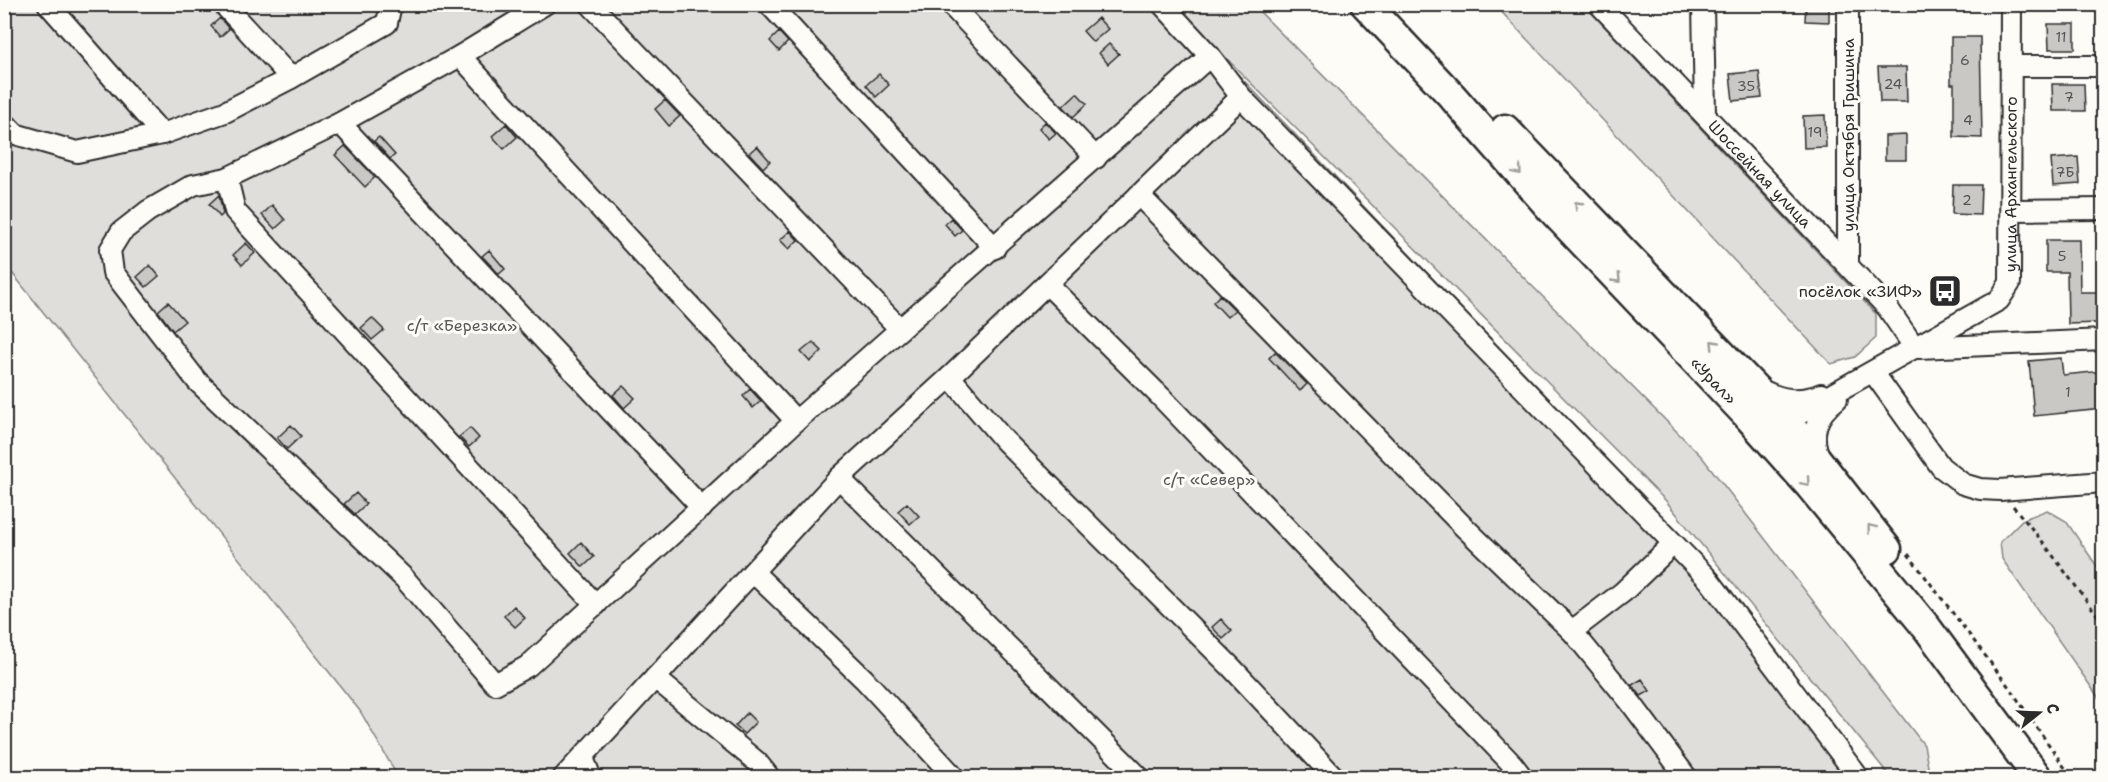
<svg xmlns="http://www.w3.org/2000/svg" width="2108" height="782" viewBox="0 0 2108 782" font-family="'Shantell Sans',sans-serif">
	<rect width="100%" height="100%" fill="#fdfcf7"/>
	<filter id="ink" filterUnits="userSpaceOnUse"><feTurbulence type="fractalNoise" baseFrequency=".0167" numOctaves="2"/><feDisplacementMap in="SourceGraphic" scale="12" xChannelSelector="R" yChannelSelector="G"/><feConvolveMatrix kernelMatrix="1 2 1 2 8 2 1 2 1" color-interpolation-filters="sRGB"/></filter>
	<g filter="url(#ink)">
		<path fill="#dfdeda" stroke="#858482" stroke-width="1.5" d="M5 5H1172L1713 573 1870 777H398L360 711 5 264Z
			M1177 5H1253L1702 457 1924 745 1929 772C1917 779 1902 779 1889 775L1666 501 1231 63Z
			M1495 5H1584L1876 314V338L1855 357 1831 364Z
			M2047 510 2066 521 2103 575V704L2002 559 2000 542 2022 520Z"/>
		<path fill="#c9c8c4" stroke="#2b2b2b" stroke-width="1.5" d="M1806 4H1829V22L1805 21Z
			M220 18 229 29 220 37 211 26Z
			M1098 18 1108 29 1093 42 1083 31Z
			M2048 24H2075V49H2049Z
			M779 32 788 42 779 51 770 41Z
			M1951 37H1980L1982 138 1954 137V84H1951Z
			M1109 44 1119 54 1108 64 1099 53Z
			M1878 67H1906L1907 102H1880Z
			M1759 71 1762 98 1733 101 1730 74Z
			M879 74 889 85 876 97 866 85Z
			M2052 84H2084L2085 111H2053Z
			M1077 93 1087 104 1073 117 1063 106Z
			M665 100 680 116 669 126 655 109Z
			M1825 115 1826 147 1804 148 1803 116Z
			M1045 122 1056 133 1049 139 1039 128Z
			M506 124 517 137 504 149 492 136Z
			M1906 135V160H1885V136Z
			M379 137 395 155 390 159 374 141Z
			M345 146 375 177 365 187 335 155Z
			M757 146 770 161 763 168 749 153Z
			M2078 157 2080 184 2053 186 2051 159Z
			M1953 185H1981L1980 215 1952 214Z
			M219 195 223 214 220 217 209 204Z
			M272 205 285 220 275 229 262 215Z
			M951 218 962 230 955 236 945 224Z
			M790 231 798 240 789 249 780 240Z
			M2046 240H2079L2080 292H2101V323L2068 324 2067 272H2046Z
			M246 243 255 253 242 265 233 255Z
			M489 250 505 269 499 274 482 256Z
			M150 265 159 276 146 287 137 277Z
			M1220 295 1235 310 1227 317 1213 302Z
			M168 302 185 321 173 331 158 311Z
			M372 318 384 330 372 340 361 328Z
			M813 342 822 351 810 362 801 352Z
			M1275 352 1307 384 1300 391 1269 358Z
			M2061 358 2063 375 2103 371V409L2034 416 2029 361Z
			M623 386 635 398 624 408 613 395Z
			M750 389 761 401 753 408 743 396Z
			M291 425 301 436 287 449 277 438Z
			M470 428 479 438 469 447 459 437Z
			M356 493 366 504 355 514 344 504Z
			M907 503 919 516 910 524 898 511Z
			M581 542 594 557 583 567 570 553Z
			M514 606 525 618 515 627 504 616Z
			M1221 619 1232 631 1223 639 1212 627Z
			M1642 679 1650 691 1641 696 1632 685Z
			M747 713 756 722 744 734 735 726Z"/>
		<g fill="none" stroke-linecap="round" stroke-linejoin="round">
			<defs>
				<g id="minor">
					<path d="M48 4 162 134"/>
					<path d="M223 4 291 78"/>
					<path d="M545 4 460 56 340 123 227 178 193 185 148 211 121 232 110 250 113 272 197 381 404 578 495 684 528 666 796 421 1210 56"/>
					<path d="M590 4 900 329"/>
					<path d="M769 4 995 248"/>
					<path d="M950 4 1096 158"/>
					<path d="M1162 4 1210 56 1241 97 1709 580 1859 778"/>
					<path id="s1" d="M1599 4 1887 307 1915 348"/>
					<path d="M1703 4 1705 115"/>
					<path d="M460 56 796 421"/>
					<path d="M2011 66H2104"/>
					<path d="M4 122 15 134 77 152 162 134 225 112 291 78 387 23 391 4"/>
					<path d="M340 123 702 508"/>
					<path d="M227 178 235 211 596 605"/>
					<path d="M1139 195 1463 526 1572 631 1631 703 1687 778"/>
					<path d="M2011 210 2104 209"/>
					<path d="M1848 265V4"/>
					<path d="M1047 284 1161 397 1513 765 1523 778"/>
					<path d="M1918 348 2104 340"/>
					<path d="M1873 372 1941 467 1963 484 1980 489 2000 490 2104 482"/>
					<path d="M950 377 1004 440 1232 668 1335 778"/>
					<path d="M1760 389C1780 400 1799 403 1821 394"/>
					<path id="s2" d="M1778 429 1811 406 1999 300 2010 283 2011 4"/>
					<path d="M1820 459C1809 434 1816 415 1837 399"/>
					<path d="M839 478 1140 778"/>
					<path d="M753 572 864 679 955 778"/>
					<path d="M1572 631 1623 592 1673 544"/>
					<path d="M655 678 757 762 770 778"/>
					<path d="M583 758 591 778"/>
					<path d="M563 778 839 478 950 377 1241 97"/>
				</g>
				<g id="highway">
					<path id="s3" d="M1365 4 1451 95 1553 211 1745 413 1810 486 1927 628 2038 778"/>
					<path d="M1505 129 1767 401 1801 439 1887 549"/>
				</g>
			</defs>
			<use href="#minor" stroke="#2b2b2b" stroke-width="24"/>
			<use href="#highway" stroke="#2b2b2b" stroke-width="33"/>
			<path stroke="#2b2b2b" stroke-width="3" stroke-dasharray="4.5 4.5" stroke-linecap="butt" d="M2013 506 2042 541 2104 624
				M1908 554 2009 687 2072 778"/>
			<use href="#minor" stroke="#fdfcf7" stroke-width="20"/>
			<use href="#highway" stroke="#fdfcf7" stroke-width="28"/>
		</g>
		<defs><path id="oneway-chevron" d="M-2-3.5L2.5 0L-2 3.5" fill="none" stroke-width="1.6" stroke-linecap="round" stroke-linejoin="round" transform="scale(1.5)"/></defs>
		<g stroke="#9e9e9b">
			<use href="#oneway-chevron" transform="translate(1518 171) rotate(50)"/>
			<use href="#oneway-chevron" transform="translate(1578 205) rotate(-134)"/>
			<use href="#oneway-chevron" transform="translate(1617 279) rotate(46)"/>
			<use href="#oneway-chevron" transform="translate(1714 344) rotate(-134)"/>
			<use href="#oneway-chevron" transform="translate(1806 482) rotate(49)"/>
			<use href="#oneway-chevron" transform="translate(1871 528) rotate(-128)"/>
		</g>
	</g>
	<defs>
		<symbol id="bus-square" viewBox="-11 -11 22 22"><rect x="-9" y="-9" width="18" height="18" rx="4" fill="#2b2b2b" stroke="#fdfcf7"/><path d="M-5-6H5V4H4V6H2V4H-2V6H-4V4H-5ZM-3.5-4V0h7V-4ZM-3.5 1.2v1.5H-2V1.2ZM2 1.2v1.5H3.5V1.2Z" fill="#fff"/></symbol>
	</defs>
	<g fill-rule="evenodd">
		<use href="#bus-square" x="1926" y="272" width="38" height="38"/>
	</g>
	<g text-anchor="middle" dominant-baseline="central" stroke-width="6" stroke-linejoin="round" paint-order="stroke">
		<g font-size="14" fill="#525251">
			<text x="2061" y="37">11</text>
			<text x="1965" y="60">6</text>
			<text x="1893" y="84">24</text>
			<text x="1746" y="86">35</text>
			<text x="2069" y="97">7</text>
			<text x="1968" y="120">4</text>
			<text x="1815" y="132">19</text>
			<text x="2065" y="172">7Б</text>
			<text x="1967" y="200">2</text>
			<text x="2062" y="256">5</text>
			<text x="2068" y="392">1</text>
		</g>
		<g font-size="16" fill="#2b2b2b" stroke="#fdfcf7">
			<text transform="translate(1848 135) rotate(-90)">улица Октября Гришина</text>
			<text stroke="none"><textPath href="#s1" startOffset="234">Шоссейная улица</textPath></text>
			<text stroke="none"><textPath href="#s2" startOffset="375">улица Архангельского</textPath></text>
			<text stroke="none"><textPath href="#s3" startOffset="513">«Урал»</textPath></text>
		</g>
		<g font-size="16" fill="#2b2b2b" stroke="#fdfcf7" text-anchor="end">
			<text x="1922" y="291">посёлок «ЗИФ»</text>
		</g>
		<g font-size="16" fill="#585857" stroke="#fdfcf7">
			<text x="462" y="325">с/т «Березка»</text>
			<text x="1209" y="479">с/т «Север»</text>
		</g>
	</g>
	<rect width="2108" height="782" fill="none" stroke="#fdfcf7" stroke-width="24"/>
	<rect x="12" y="12" width="2084" height="758" fill="none" stroke="#2b2b2b" stroke-width="2" filter="url(#ink)"/>
	<g transform="translate(2039 713) rotate(72)" stroke="#fdfcf7" stroke-width="4.5" paint-order="stroke">
	<path d="M0-4.5L10 22L0 15L-10 22Z" fill="#2b2b2b"/>
	<text y="-9" font-size="16" font-weight="bold" text-anchor="middle" fill="#2b2b2b">С</text>
	</g>
</svg>
